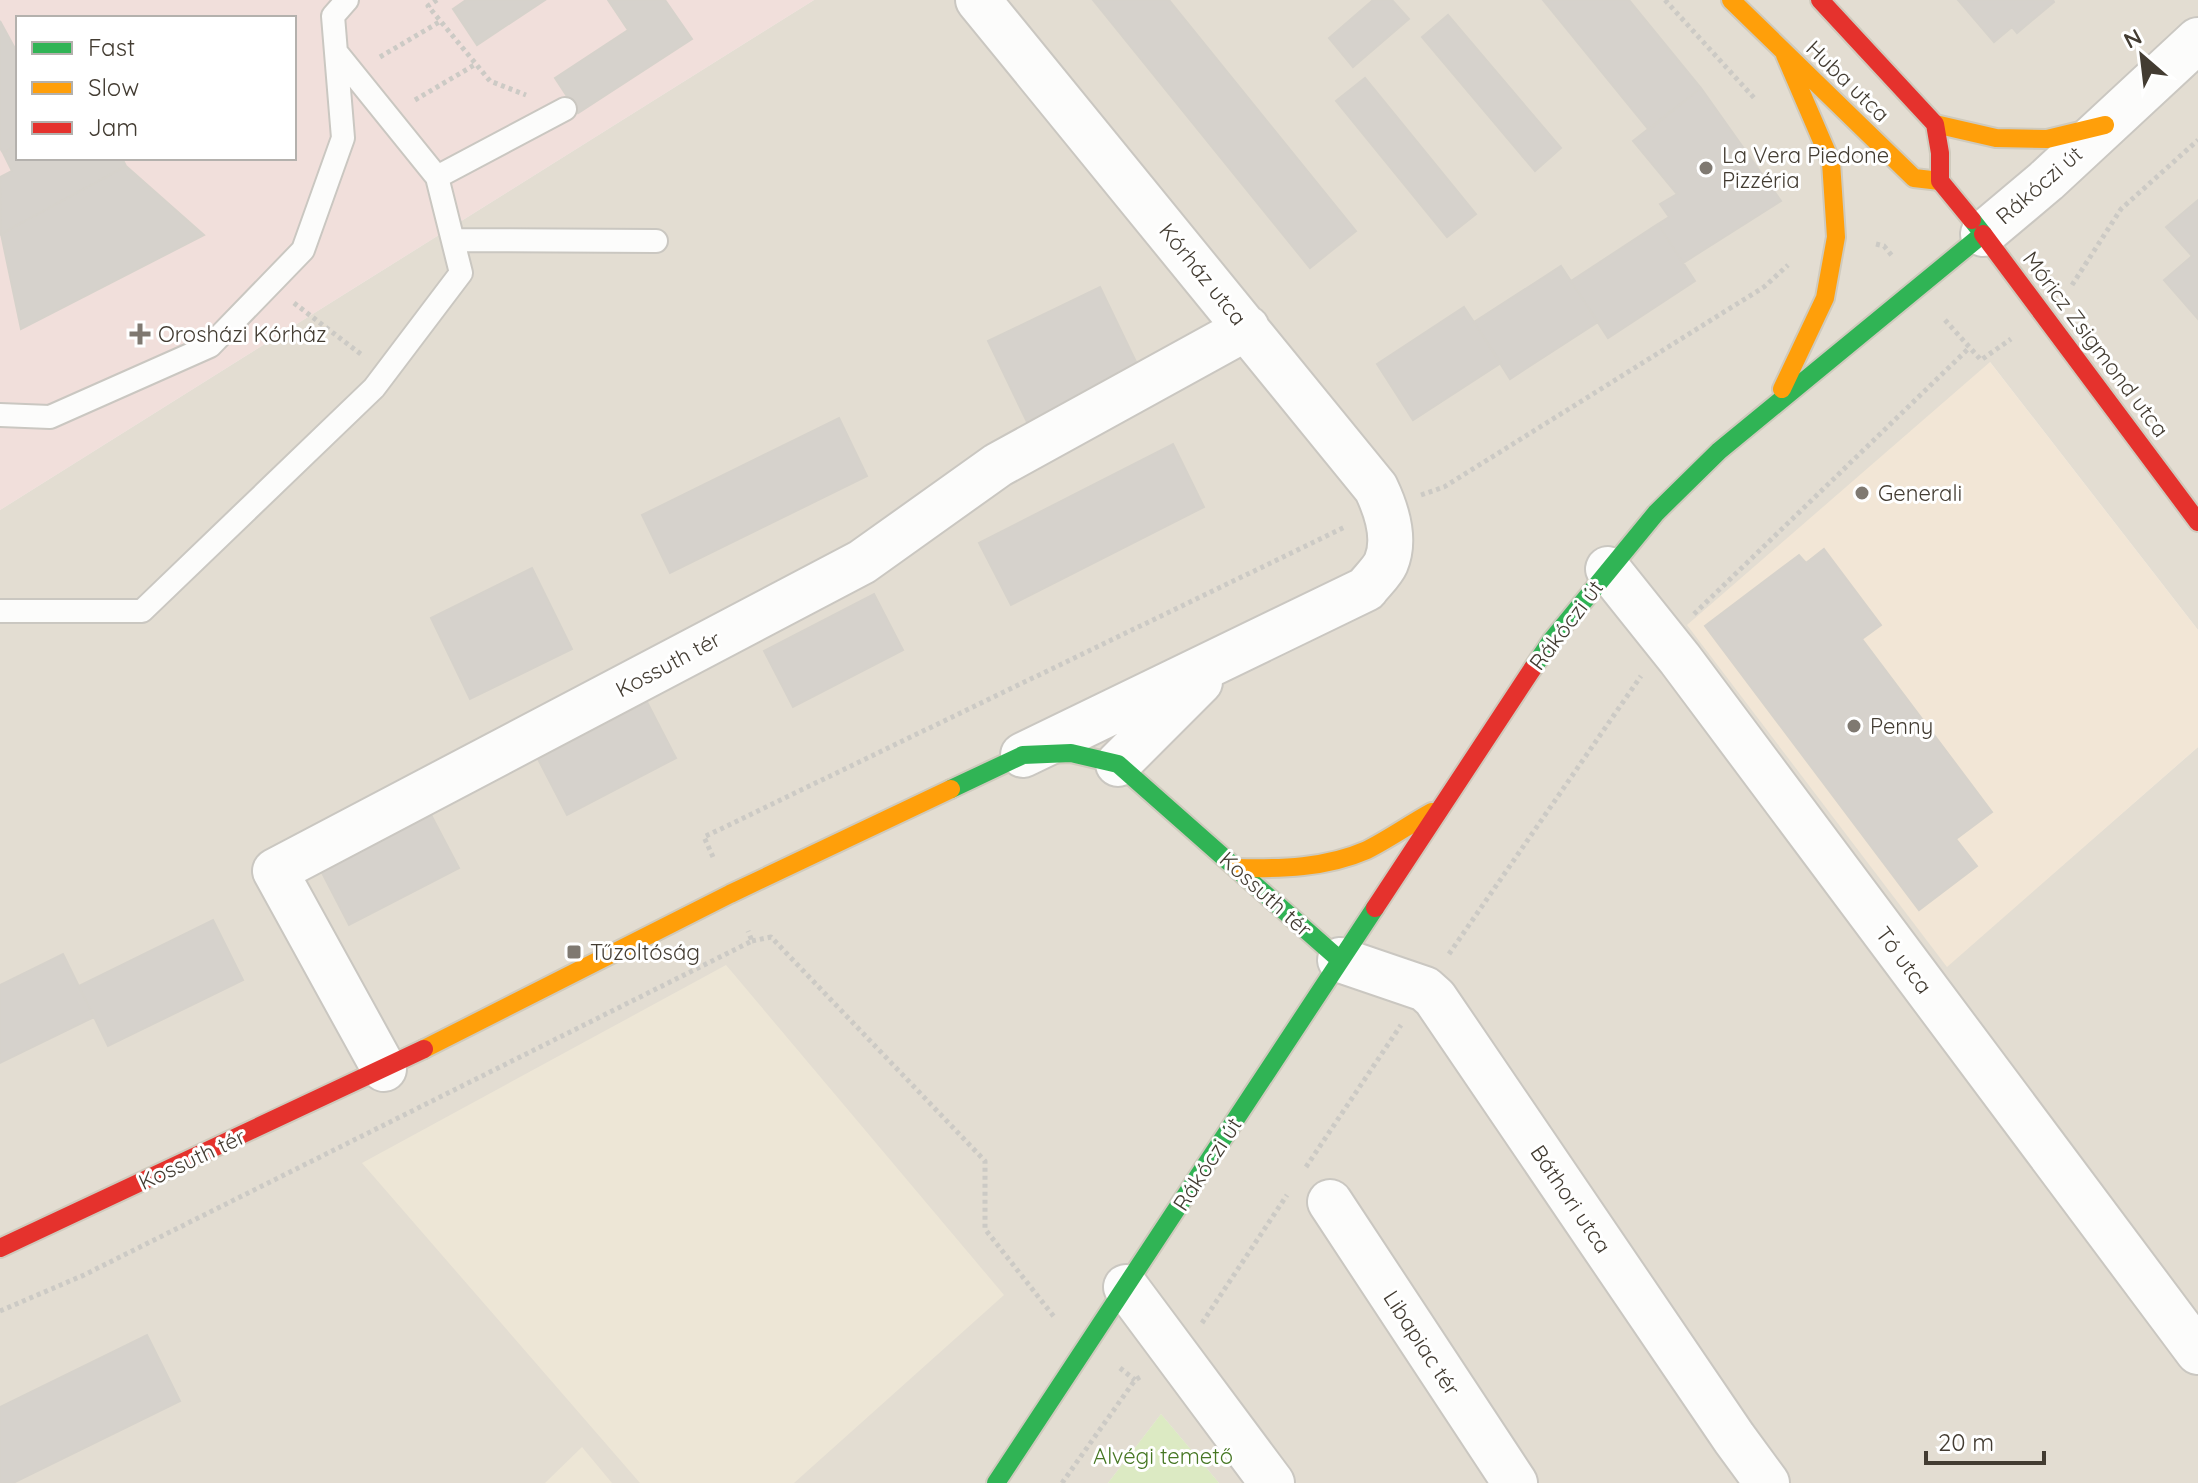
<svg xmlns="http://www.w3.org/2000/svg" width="2198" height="1483" viewBox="0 0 2198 1483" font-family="Quicksand,sans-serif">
	<rect width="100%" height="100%" fill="#eeebe5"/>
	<path fill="#e3ddd2" d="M814 0H2198V630L1990 362 1947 966 2198 747V1483H1219L1161 1414 1108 1483H0V510Z"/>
	<path fill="#f2e6d6" d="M1990 362 2198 630V747L1947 967 1687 625Z"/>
	<path fill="#ede6d6" d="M726 965 1004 1295 794 1483H640L362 1163Z
		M582 1447 612 1483H545Z"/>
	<path fill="#f1dfdb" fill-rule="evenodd" d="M0 0H814L0 510ZM18 18H294V158H18Z"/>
	<path fill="#dceac3" d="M1161 1414 1219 1483H1108Z"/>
	<path fill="#d6d2cc" stroke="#d6d2cb" stroke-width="2" d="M466 0H545L477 45 453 9Z
		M608 0H665L692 39 578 113 555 78 628 30Z
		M1093 0H1169L1356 231 1310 268Z
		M1373 0H1392L1409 19 1353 67 1329 38Z
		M1543 0H1629L1701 88 1649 130Z
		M1958 0H2053L2054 2 2017 33 2012 27 1994 42Z
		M1448 15 1561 148 1535 171 1422 37Z
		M0 21 18 54V144L3 153 0 148Z
		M1365 78 1476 214 1447 237 1336 101Z
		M1701 88 1781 201 1683 263 1658 224 1669 217 1660 204 1677 194 1633 141Z
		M18 144V158H122L126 166 1 234 0 177 12 171 3 153Z
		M126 166 204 235 21 329 1 234Z
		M2198 200V319L2164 280 2192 256 2166 227Z
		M1658 224 1695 281 1608 338 1571 281Z
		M1561 266 1598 322 1510 379 1474 322Z
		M1100 287 1139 368 1027 422 988 341Z
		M1464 307 1501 363 1413 420 1377 364Z
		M839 418 867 476 670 573 642 515Z
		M1173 444 1204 507 1011 605 979 543Z
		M1824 549 1881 625 1862 639 1992 812 1956 839 1977 866 1919 910 1705 626 1799 555 1806 563Z
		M532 568 572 649 470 699 431 618Z
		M874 594 903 650 793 707 764 651Z
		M647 702 676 758 567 815 538 759Z
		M429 811 459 868 349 925 320 869Z
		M213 920 243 980 108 1046 79 986Z
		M63 954 94 1017 0 1063V985Z
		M147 1335 180 1401 13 1483H0V1407Z"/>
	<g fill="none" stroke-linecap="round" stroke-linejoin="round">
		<defs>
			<path id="lane" d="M437 177 565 109
				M453 240 656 241
				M0 415 50 417 210 346 303 250 343 138 333 16 347 0
				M0 611H142L374 388 461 273 437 177 336 52"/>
			<path id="street" d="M978 0 1376 488C1387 511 1396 539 1386 563 1382 572 1372 581 1366 589L1023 755
				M1983 234 2046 181 2198 40
				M1608 569 1680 659 2198 1352
				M1118 764 1200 682
				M1340 960 1425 989 1435 998 1734 1438 1767 1483
				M384 1069 275 871 862 562 998 465 1247 328
				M1330 1202 1515 1483
				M1126 1287 1272 1483"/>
			<path id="fast" d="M1533 668 1551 641 1656 513 1719 451 1983 234 1972 220
				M951 789 1023 755 1071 753 1118 764 1340 960
				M996 1483 1375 908"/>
			<path id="slow" d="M1731 0 1914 178 1940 181
				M1935 124 1996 138 2047 139 2105 125
				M1782 389 1825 298 1836 237 1831 162 1785 55
				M1237 868C1281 869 1326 868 1367 850 1389 839 1410 824 1432 812
				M424 1049 730 894 951 789"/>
			<path id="jam" d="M1820 0 1935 124 1940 153V181L1972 220
				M1983 234 2198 522
				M1375 908 1533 668
				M0 1248 424 1049"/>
		</defs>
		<use href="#lane" stroke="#cac7c1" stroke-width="26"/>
		<use href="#street" stroke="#cac7c1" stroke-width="48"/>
		<use href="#fast" stroke="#cfcabd" stroke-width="22"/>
		<use href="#slow" stroke="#cfcabd" stroke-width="22"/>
		<use href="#jam" stroke="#cfcabd" stroke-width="22"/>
		<path stroke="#cccac5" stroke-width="5" stroke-dasharray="4 4" stroke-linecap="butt" d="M437 0 428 6 490 81 526 95
			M1665 0 1756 100
			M380 57 441 21
			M415 100 476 64
			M1876 244 1884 246 1893 257
			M2072 285 2121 209 2198 140
			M294 303 362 355
			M1945 320 1981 360 2011 339
			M1421 495 1444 487 1764 287 1788 265
			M1694 614 1969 348
			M713 857 704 837 1345 527
			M752 941 771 937 985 1161V1229L1055 1318
			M1449 954 1641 676
			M1306 1167 1401 1025
			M0 1311 84 1275 752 941 748 931
			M1202 1323 1287 1195
			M1120 1368 1135 1380
			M1062 1483 1135 1380 1142 1376"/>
		<use href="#lane" stroke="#fcfcfb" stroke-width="22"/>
		<use href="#street" stroke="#fcfcfb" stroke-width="44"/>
		<use href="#fast" stroke="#30b455" stroke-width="18"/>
		<use href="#slow" stroke="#ff9f0a" stroke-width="18"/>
		<use href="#jam" stroke="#e5322d" stroke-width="18"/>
	</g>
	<g fill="#7f7971" stroke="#fff" stroke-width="3">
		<circle cx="1706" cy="168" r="8"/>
		<path d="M136 322h8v8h8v8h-8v8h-8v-8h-8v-8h8z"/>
		<circle cx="1862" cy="493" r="8"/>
		<circle cx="1854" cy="726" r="8"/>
		<rect x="566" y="944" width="16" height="16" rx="4"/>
	</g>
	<g text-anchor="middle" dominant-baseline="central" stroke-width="6" stroke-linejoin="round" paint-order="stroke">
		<g font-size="22" fill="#433c32" stroke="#fff">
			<text transform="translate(1848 81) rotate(44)">Huba utca</text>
			<text transform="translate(2039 185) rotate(-41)">Rákóczi út</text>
			<text transform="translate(1203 274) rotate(51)">Kórház utca</text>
			<text transform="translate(2096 344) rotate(53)">Móricz Zsigmond utca</text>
			<text transform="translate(1566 625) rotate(-53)">Rákóczi út</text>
			<text transform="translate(668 664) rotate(-28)">Kossuth tér</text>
			<text transform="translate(1266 894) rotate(42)">Kossuth tér</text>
			<text transform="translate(1904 960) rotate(53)">Tó utca</text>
			<text transform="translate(192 1159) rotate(-25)">Kossuth tér</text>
			<text transform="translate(1207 1164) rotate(-57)">Rákóczi út</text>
			<text transform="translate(1571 1199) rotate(56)">Báthori utca</text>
			<text transform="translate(1422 1343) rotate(57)">Libapiac tér</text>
		</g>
		<g font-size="22" fill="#433c32" stroke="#fff" text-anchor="start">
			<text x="1722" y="155">La Vera Piedone<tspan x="1722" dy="25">Pizzéria</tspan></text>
			<text x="158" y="334">Orosházi Kórház</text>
			<text x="1878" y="493">Generali</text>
			<text x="1870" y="726">Penny</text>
			<text x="590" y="952">Tűzoltóság</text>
		</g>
		<g font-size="22" fill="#467723" stroke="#fff">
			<text x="1163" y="1456">Alvégi temető</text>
		</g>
	</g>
	<rect x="16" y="16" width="280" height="144" fill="#ffffff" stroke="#b4b1ad" stroke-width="2"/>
	<rect x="32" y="42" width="40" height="12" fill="#30b455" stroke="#b4b1ad" stroke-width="2"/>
	<text x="88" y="56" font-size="24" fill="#433c32">Fast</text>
	<rect x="32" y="82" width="40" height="12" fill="#ff9f0a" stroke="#b4b1ad" stroke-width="2"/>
	<text x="88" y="96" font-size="24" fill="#433c32">Slow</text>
	<rect x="32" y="122" width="40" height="12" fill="#e5322d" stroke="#b4b1ad" stroke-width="2"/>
	<text x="88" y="136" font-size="24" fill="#433c32">Jam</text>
	<g transform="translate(2142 56) rotate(332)" stroke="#ffffff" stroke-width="6" paint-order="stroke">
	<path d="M0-6L14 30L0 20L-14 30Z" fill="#433c32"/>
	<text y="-12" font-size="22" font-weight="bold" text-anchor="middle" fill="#433c32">N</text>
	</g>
	<path d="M1926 1451v12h118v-12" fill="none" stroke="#433c32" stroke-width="4"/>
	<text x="1938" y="1451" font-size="24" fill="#433c32" stroke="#ffffff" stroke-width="6" paint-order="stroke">20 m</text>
</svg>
